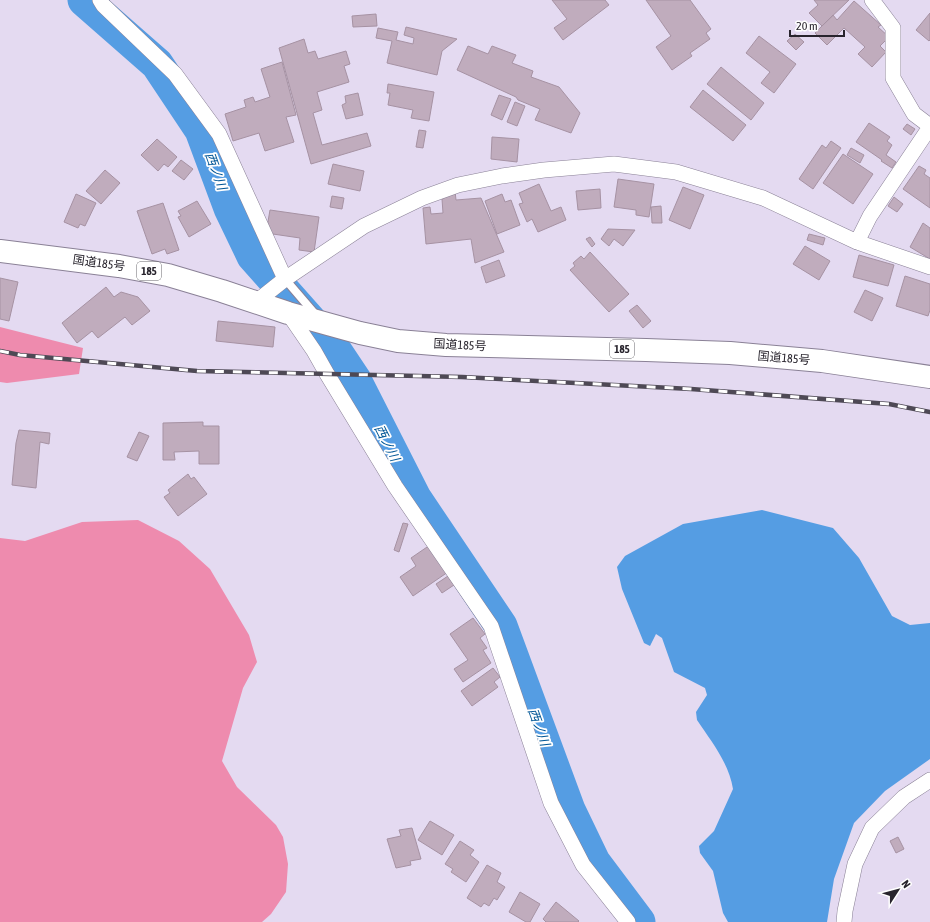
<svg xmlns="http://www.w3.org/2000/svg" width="930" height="922" viewBox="0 0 930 922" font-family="'Asap Condensed','Noto Sans JP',sans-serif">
	<rect width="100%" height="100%" fill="#e4daf1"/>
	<path fill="#ee8bae" d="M0 327 83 348 79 374 7 383 0 382Z
		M138 520 179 541 210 569 249 635 257 662 243 688 222 761 237 787 276 825 283 837 288 864 286 892 271 914 262 922H0V538L25 541 82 522Z"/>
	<path fill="#559de3" d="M762 510 833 528 859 558 892 616 910 625 930 623V759L885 791 854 823 834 879 827 922H728L723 913 713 871 700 853 699 846 714 831 733 789C729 763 711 741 697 720L696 712 707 695 705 688 674 672 662 638 656 634 650 646 644 643 622 589 617 567 625 556 683 524Z"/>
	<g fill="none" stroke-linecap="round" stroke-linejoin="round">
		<path stroke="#559de3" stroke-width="33" d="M84 0 157 64 201 130 230 208 253 256 331 344 355 380 415 498 501 626 569 810 594 862 639 922"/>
	</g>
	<path fill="#c0acbd" stroke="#a692a3" d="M552 0H605L609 5 563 40 554 28 567 19Z
		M646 0H690L711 29 706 33 710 39 690 53 692 56 672 70 656 47 671 36Z
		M814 0H849L822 26 809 13 818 5Z
		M854 1 881 25 878 27 889 37 880 46 886 52 872 67 858 54 865 47 844 28 827 45 815 33 833 15 837 20Z
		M930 13V40L929 41 916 30Z
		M376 14 377 26 353 27 352 16Z
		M406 27 457 39 442 51 437 75 387 63 392 41 376 38 378 28 398 32 396 40 413 44 414 38 404 35Z
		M795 34 804 42 796 50 787 41Z
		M759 36 796 64 774 93 761 83 770 72 746 53Z
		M304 39 308 53 315 51 318 59 346 51 350 64 344 66 349 82 317 92 322 110 313 113 322 145 367 133 371 146 311 164 279 48Z
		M468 46 488 54 492 46 516 55 512 63 533 71 531 77 559 87 580 113 571 133 535 120 540 109 518 100 516 97 457 70Z
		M282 62 296 115 286 117 294 142 265 151 259 133 233 141 225 114 246 107 244 100 253 97 255 102 270 97 261 69Z
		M721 67 764 103 751 120 707 84Z
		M388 84 434 92 429 121 411 118 413 110 388 105 390 93H387Z
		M703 90 746 125 733 141 690 107Z
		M358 93 363 115 346 119 342 105 346 103 345 96Z
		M499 95 511 99 502 120 491 115Z
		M515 102 525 106 517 126 507 122Z
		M869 123 890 137 887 141 892 145 886 155 896 162 892 168 881 161 882 160 856 142Z
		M907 124 915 129 911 135 903 129Z
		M419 130 426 131 423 148 416 147Z
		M492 137 519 139 517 162 491 159Z
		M157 139 177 157 168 167 164 164 158 171 141 155Z
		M831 141 841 148 813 189 799 179 822 145 826 148Z
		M851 148 864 155 860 163 847 155Z
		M843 154 873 174 853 204 823 183Z
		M181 160 193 169 184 180 172 171Z
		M333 164 364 171 360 191 328 184Z
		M919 166 926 170 924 174 930 178V208L903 189Z
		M105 170 120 183 101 204 86 191Z
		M618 179 654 184 649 217 636 215V210L614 207Z
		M539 184 551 211 561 207 566 220 538 232 532 219 527 222 519 204 523 203 519 193Z
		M683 187 704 195 690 229 669 220Z
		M600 189 601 208 578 210 576 191Z
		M455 191 456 200 481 198 504 252 475 263 471 239 426 244 423 208 430 207 431 214 443 213 442 199Z
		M76 194 96 203 85 226 80 224 78 228 64 222Z
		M502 194 505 202 511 200 520 225 497 234 485 201Z
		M332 196 344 198 342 209 330 207Z
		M894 197 903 204 897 212 888 206Z
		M197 201 211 224 189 237 178 217 181 216 178 211Z
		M163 203 179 250 167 254 165 249 152 254 137 211Z
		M661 206 662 223H652L651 207Z
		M270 210 319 217 314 252 299 250 300 238 266 233Z
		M923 223 930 228V259L910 247Z
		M608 229 635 230 623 246 614 239 609 246 601 239Z
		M809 234 825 238 823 245 807 240Z
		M590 237 595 244 592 247 586 239Z
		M805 246 830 261 819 280 793 264Z
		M590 252 629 294 609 312 570 270 575 266 573 263 581 256 584 259Z
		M859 255 894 265 888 286 853 277Z
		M499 260 505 276 486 283 481 267Z
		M905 276 930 284V310L928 316 896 306Z
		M0 278 18 282 9 321 0 319Z
		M106 287 114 297 121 292 138 297 150 311 132 325 125 317 98 338 92 331 77 343 62 323Z
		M865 290 883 298 872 321 854 312Z
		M637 305 651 321 643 328 629 311Z
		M218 321 275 327 273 347 216 341Z
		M203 422V426H219V464H199V451L174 452 175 460H163V423Z
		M19 430 50 433 49 444 40 442 36 488 12 485 16 443Z
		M139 432 149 436 137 461 127 457Z
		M188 474 191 479 194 477 207 494 178 516 164 497 170 493 168 490Z
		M403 523 408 524 399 552 394 550Z
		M430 545 448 572 413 596 400 577 416 566 411 558Z
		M448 576 454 585 442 593 436 584Z
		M473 618 485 634 480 638 487 648 483 650 491 663 463 682 454 669 468 660 450 634Z
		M493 668 500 677 494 682 498 687 472 706 461 691Z
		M430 821 454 835 442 855 418 840Z
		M412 828 421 859 410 861 411 865 396 868 387 839 401 836 399 830Z
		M898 837 904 849 896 853 890 841Z
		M460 841 474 850 470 855 479 862 466 882 451 872 453 869 445 864Z
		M487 865 501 873 497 882 505 887 497 900 494 898 489 906 484 903 481 907 467 898Z
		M520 892 540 904 530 922H526L509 912Z
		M556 902 579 921 578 922H546L543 919Z"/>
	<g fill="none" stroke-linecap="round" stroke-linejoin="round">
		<defs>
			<path id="lane" d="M285 279 315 314"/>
			<path id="street" d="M100 0 103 5 175 74 219 134 285 279
				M872 0 893 28V78L914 114 930 126
				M857 242 870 216 930 127
				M256 302 285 279 364 226 422 198 458 185 502 176 544 170 614 164 676 172 763 198 857 242 930 267
				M288 313 314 351 327 374 395 486 491 626 551 803 583 865 628 922
				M844 922 845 911 855 864 872 828 904 797 930 780"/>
			<path id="highway" d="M0 251 119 266 168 275 222 291 288 313 360 333 398 341 446 345 646 350 730 353 822 361 930 377"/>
		</defs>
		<use href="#lane" stroke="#8a8196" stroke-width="10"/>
		<use href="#street" stroke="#8a8196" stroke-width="16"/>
		<use href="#highway" stroke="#8a8196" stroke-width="24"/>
		<use href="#lane" stroke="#fff" stroke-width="8"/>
		<use href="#street" stroke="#fff" stroke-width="15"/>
		<use href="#highway" stroke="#fff" stroke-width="22"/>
		<defs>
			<path id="rail" d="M0 351 20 355 197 371 462 377 691 389 889 404 930 412"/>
		</defs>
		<use href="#rail" stroke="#4e4955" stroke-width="4.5"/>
		<use href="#rail" stroke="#fff" stroke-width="3" stroke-dasharray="9" stroke-linecap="butt"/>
	</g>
	<g text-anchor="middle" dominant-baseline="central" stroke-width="3.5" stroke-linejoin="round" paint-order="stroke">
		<g fill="#fff" stroke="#68666c" stroke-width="1">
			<rect x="137" y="262" width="24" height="18" rx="3"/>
			<rect x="610" y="340" width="24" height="18" rx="3"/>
		</g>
		<g font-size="11" font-weight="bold" fill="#28242d">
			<text x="149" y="271">185</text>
			<text x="622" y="349">185</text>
		</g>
		<g font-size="12" fill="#28242d" stroke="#fff">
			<text transform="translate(99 263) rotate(8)">国道185号</text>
			<text transform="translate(460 345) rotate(3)">国道185号</text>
			<text transform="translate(784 358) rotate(5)">国道185号</text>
		</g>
		<g font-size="13" font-style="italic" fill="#005696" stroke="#fff">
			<text transform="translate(216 171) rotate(70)">西ノ川</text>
			<text transform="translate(387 443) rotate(63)">西ノ川</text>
			<text transform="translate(539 727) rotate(70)">西ノ川</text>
		</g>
	</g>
	<g transform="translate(898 890) rotate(54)" stroke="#ffffff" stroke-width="3" paint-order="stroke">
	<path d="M0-3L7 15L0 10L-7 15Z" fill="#28242d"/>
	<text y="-6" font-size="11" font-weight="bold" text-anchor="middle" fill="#28242d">N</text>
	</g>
	<path d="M790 30v6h54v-6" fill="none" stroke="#28242d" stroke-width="2"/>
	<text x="796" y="30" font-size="12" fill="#28242d" stroke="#ffffff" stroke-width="3" paint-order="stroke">20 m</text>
</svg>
